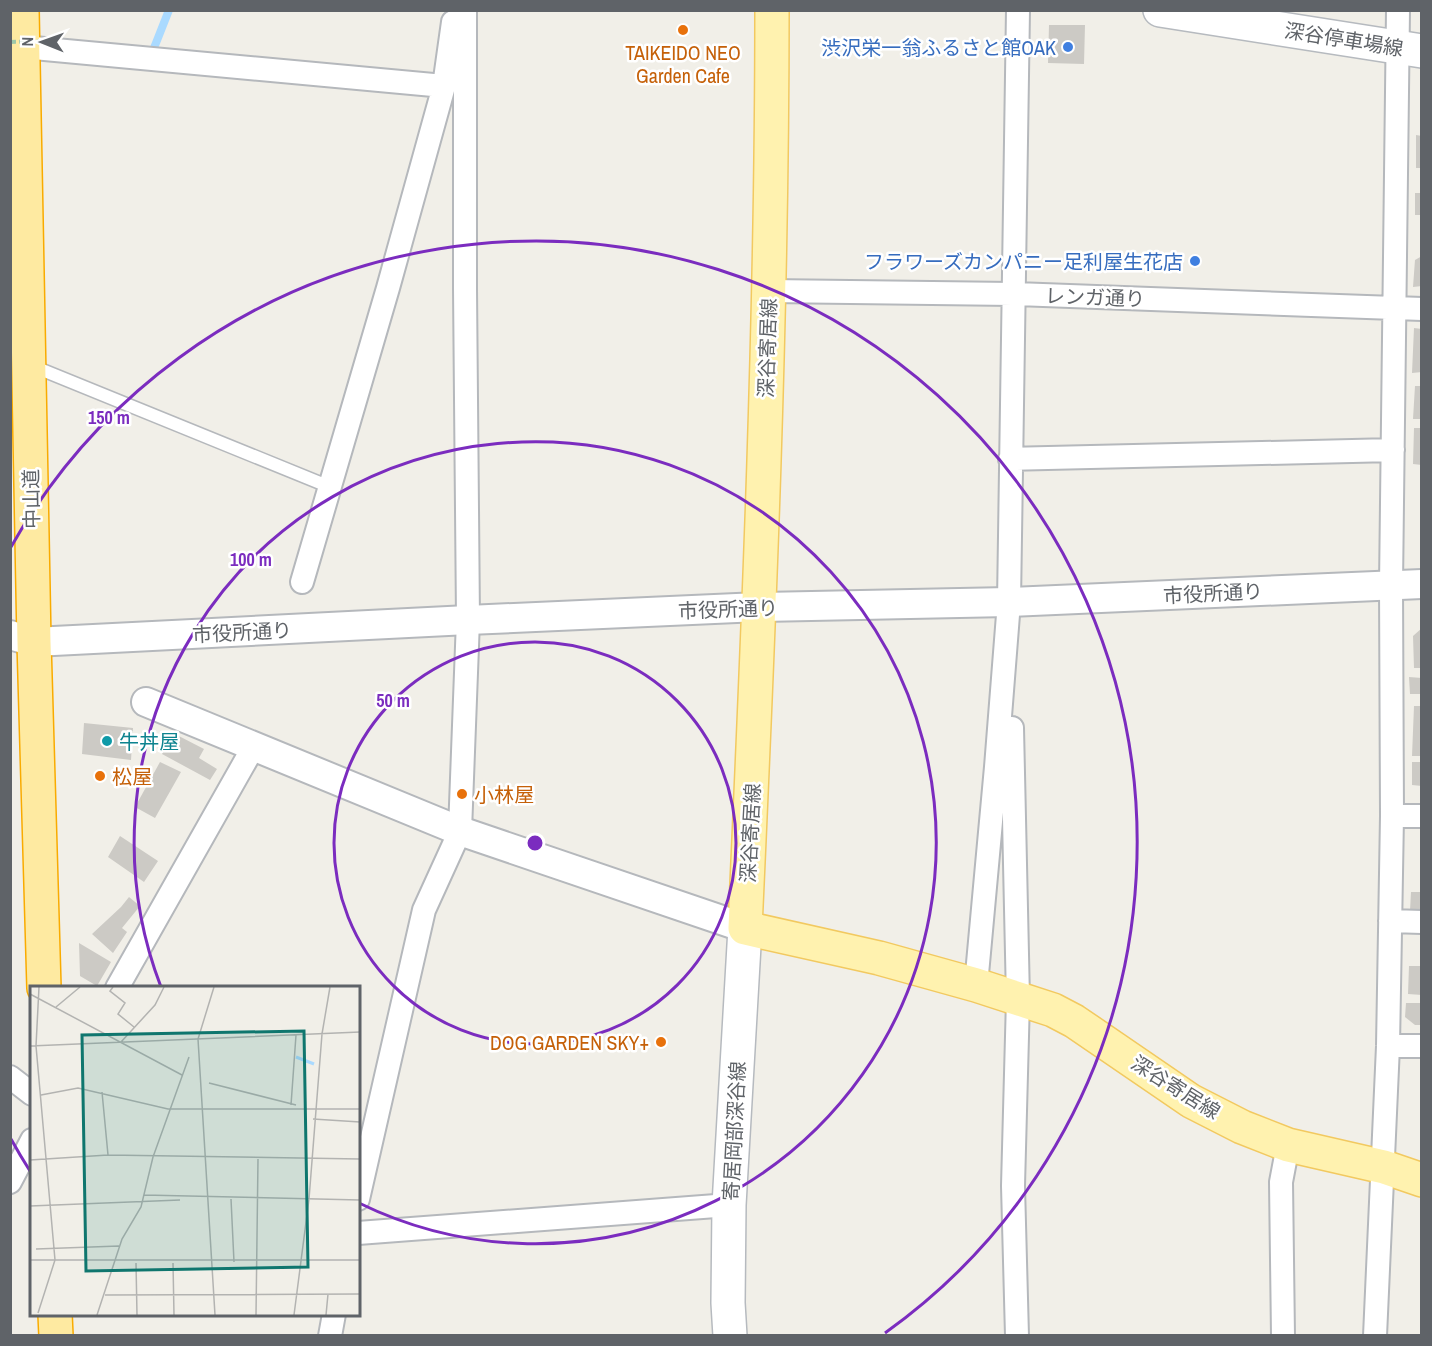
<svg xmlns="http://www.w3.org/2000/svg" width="1432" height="1346" viewBox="0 0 1432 1346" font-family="'Archivo Narrow','Noto Sans JP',sans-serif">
	<rect width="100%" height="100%" fill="#f1efe8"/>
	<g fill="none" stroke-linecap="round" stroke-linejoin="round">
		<path stroke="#aadaff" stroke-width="8" d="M154 48 169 10"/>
	</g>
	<path fill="#cccac5" d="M1049 25H1085L1084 64 1048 63Z
		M1416 135 1422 136V168H1416Z
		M1415 193H1422V215H1415Z
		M1422 256V286L1413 287 1415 260Z
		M1414 328 1422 329V372L1412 373Z
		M1415 386H1422V419H1413Z
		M1414 428H1422V465L1413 464Z
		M1422 628V668H1414L1413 636Z
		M1409 677 1422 678V694H1410Z
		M1414 706H1422V756H1412Z
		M84 723 133 728 131 760 82 754Z
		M173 733 204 749 199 758 217 769 210 780 162 754Z
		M160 762 181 772 155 818 135 807Z
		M1412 762H1422V786L1412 785Z
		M120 836 158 861 144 882 108 857Z
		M1411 892H1420V912L1410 911Z
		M129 897 140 906 122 928 127 932 113 953 92 934 121 907Z
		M79 943 111 962 97 986 80 976Z
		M1409 966H1422V995L1408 994Z
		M1406 1003H1422V1025H1415L1405 1017Z"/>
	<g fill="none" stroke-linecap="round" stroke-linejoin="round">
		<defs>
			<path id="service" d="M30 365 330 487"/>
			<path id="minor" d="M23 47 444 86
				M769 291 1013 294 1422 309
				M1010 459 1393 450
				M302 582 388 288 444 86 453 22
				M1012 728 1018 999 1013 1186 1017 1336
				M1392 816H1422
				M1390 921 1422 922
				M976 985 996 767 1009 602 1018 10
				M117 988 254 746
				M1388 1046H1422
				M10 1077 32 1094
				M10 1182 32 1140
				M358 1199 424 910 460 831 468 620 465 288V10
				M358 1233 729 1205
				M330 1336 334 1314
				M1283 1336 1281 1182 1288 1145
				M1375 1336 1388 1046 1392 816 1391 585 1398 10"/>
			<path id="tertiary" d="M10 635 34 642 468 620 759 607 1009 602 1422 584
				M146 702 460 831 745 928"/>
			<path id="secondary" d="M1160 10 1422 51
				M730 1336 728 1303 729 1205 745 928"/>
			<path id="primary" d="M772 10C772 316 759 622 745 928L879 958 976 985 1053 1010 1074 1021 1191 1101 1242 1127 1288 1145 1384 1167 1422 1180"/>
			<path id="trunk" d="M22 10 34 642 44 988
				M55 1314 56 1336"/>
		</defs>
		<use href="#service" stroke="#b5b8bc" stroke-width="15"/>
		<use href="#minor" stroke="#b5b8bc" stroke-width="26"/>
		<use href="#tertiary" stroke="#b5b8bc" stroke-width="32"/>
		<use href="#secondary" stroke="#b6babf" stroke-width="36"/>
		<use href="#primary" stroke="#f2c960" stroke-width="36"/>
		<use href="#trunk" stroke="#f9ab00" stroke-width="36"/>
		<use href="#service" stroke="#fff" stroke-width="12"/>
		<use href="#minor" stroke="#fff" stroke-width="22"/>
		<use href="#tertiary" stroke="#fff" stroke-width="28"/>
		<use href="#secondary" stroke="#fff" stroke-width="33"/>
		<use href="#primary" stroke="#fff2af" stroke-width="33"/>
		<use href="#trunk" stroke="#feeaa1" stroke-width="33"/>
		<path stroke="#9cc7a9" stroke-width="4" stroke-dasharray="6 3" stroke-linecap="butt" d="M10 42 46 41"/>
	</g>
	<g fill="none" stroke="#7b2cbf" stroke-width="3">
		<circle cx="535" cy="843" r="201"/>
		<path d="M161 987A401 401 0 1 1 359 1203"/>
		<path d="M30 1171A602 602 0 0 1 11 1139M11 547A602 602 0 1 1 885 1333"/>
	</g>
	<g fill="#e8710a" stroke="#fff" stroke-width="2">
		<circle cx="683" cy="30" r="6"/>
		<circle cx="100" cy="776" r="6"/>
		<circle cx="462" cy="794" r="6"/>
		<circle cx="661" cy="1042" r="6"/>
	</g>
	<g fill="#3f7fe0" stroke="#fff" stroke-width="2">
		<circle cx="1068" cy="47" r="6"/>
		<circle cx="1195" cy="261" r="6"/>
	</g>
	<circle fill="#0f9aa8" stroke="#fff" stroke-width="2" cx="107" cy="741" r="6"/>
	<g text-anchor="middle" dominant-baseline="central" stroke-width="5" stroke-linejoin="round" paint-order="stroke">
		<g font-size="20" fill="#5f6368" stroke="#fff">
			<text transform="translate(1344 39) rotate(9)">深谷停車場線</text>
			<text transform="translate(1095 297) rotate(2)">レンガ通り</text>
			<text transform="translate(767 348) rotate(-88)">深谷寄居線</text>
			<text transform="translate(31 499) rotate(-91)">中山道</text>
			<text transform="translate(1213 593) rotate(-3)">市役所通り</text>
			<text transform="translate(728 609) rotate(-2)">市役所通り</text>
			<text transform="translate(242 632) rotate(-3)">市役所通り</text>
			<text transform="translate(750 833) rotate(-87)">深谷寄居線</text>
			<text transform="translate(1176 1087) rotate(32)">深谷寄居線</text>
			<text transform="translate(734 1131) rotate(-87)">寄居岡部深谷線</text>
		</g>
		<g font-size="20" fill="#366cbe" stroke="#fff" text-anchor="end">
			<text x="1056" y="47">渋沢栄一翁ふるさと館OAK</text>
			<text x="1183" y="261">フラワーズカンパニー足利屋生花店</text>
		</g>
		<g font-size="20" fill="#c56008" stroke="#fff" text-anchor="start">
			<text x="683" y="52" text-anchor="middle">TAIKEIDO NEO<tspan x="683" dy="23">Garden Cafe</tspan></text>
			<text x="112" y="776">松屋</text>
			<text x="474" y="794">小林屋</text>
			<text x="649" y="1042" text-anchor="end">DOG GARDEN SKY+</text>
		</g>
		<g font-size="20" fill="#0d838f" stroke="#fff" text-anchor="start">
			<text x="119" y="741">牛丼屋</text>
		</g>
	</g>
	<g transform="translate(30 986)">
		<rect width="330" height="330" fill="#f1efe8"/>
		<path fill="none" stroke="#aadaff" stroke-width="3" d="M266 71 284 78"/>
		<path fill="none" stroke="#b3b3b1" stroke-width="1.5" d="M83 1 80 5 95 17 88 28 104 41M184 1 168 53 185 329M0 8 152 89M26 21 50 1M292 48 300 1M91 56 125 19 134 1M0 60 330 46M6 60 25 274 8 327M6 60 9 1M179 97 266 119M72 106 78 169M11 109 48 102 138 123H330M261 119 266 49M283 133 330 136M123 171 159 71M0 174 78 169 330 173M114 209 330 214M201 213 204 276M0 220 150 214M6 263 89 260M0 274H330M106 277 107 329M143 277 144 329M75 309 330 308M67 329 92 253 111 221 123 171M226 329 228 173M264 329 279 213 292 48M296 329 298 308"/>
		<path fill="#0f766e" fill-opacity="0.15" stroke="#0f766e" stroke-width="3" d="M274 45 278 281 56 285 52 49Z"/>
		<rect width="330" height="330" fill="none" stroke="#5f6368" stroke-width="3"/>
	</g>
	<circle cx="535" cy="843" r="9" fill="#7b2cbf" stroke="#fff" stroke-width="3"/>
	<g font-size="18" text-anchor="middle" font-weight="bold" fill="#7b2cbf" stroke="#fff" stroke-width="5" stroke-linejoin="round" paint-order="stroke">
		<text x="109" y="424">150 m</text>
		<text x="251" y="566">100 m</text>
		<text x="393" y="707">50 m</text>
	</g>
	<rect width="1432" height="1346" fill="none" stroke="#5f6368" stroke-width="24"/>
	<g transform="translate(42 42) rotate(271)" stroke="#ffffff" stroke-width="4.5" paint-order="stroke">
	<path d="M0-4.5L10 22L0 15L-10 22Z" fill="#5f6368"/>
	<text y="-9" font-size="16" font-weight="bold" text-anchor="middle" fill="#5f6368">N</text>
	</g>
</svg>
